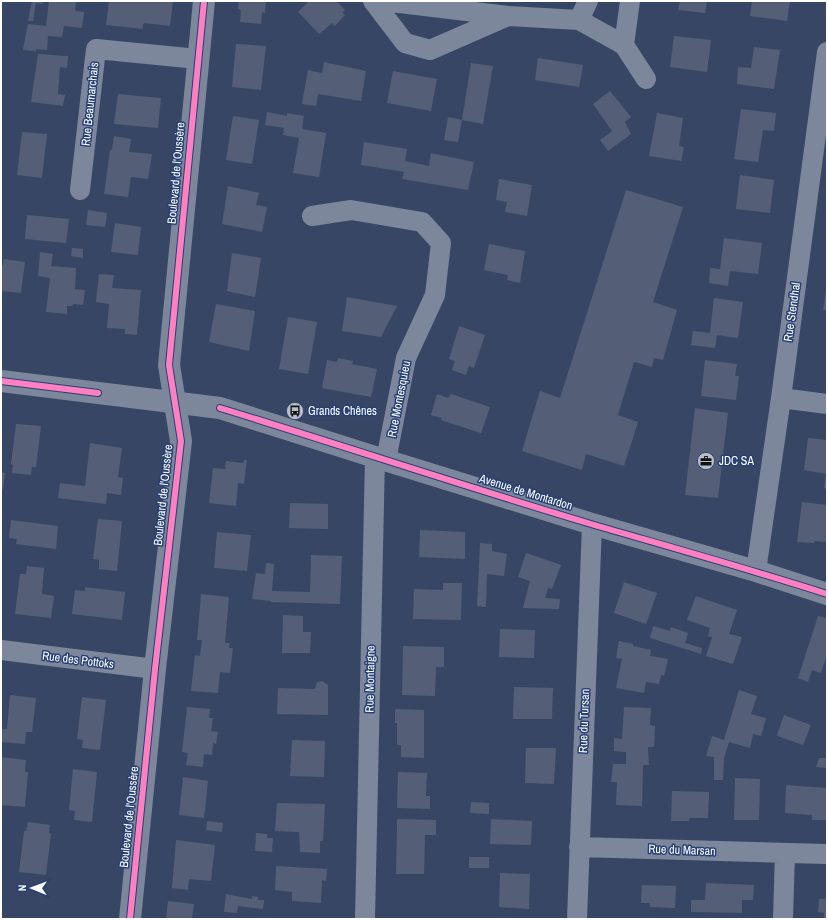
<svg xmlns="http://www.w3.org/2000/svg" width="828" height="920" viewBox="0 0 828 920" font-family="'Archivo Narrow',sans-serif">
	<rect width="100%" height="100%" fill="#384665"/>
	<path fill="#545f77" d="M32 1H43L42 4 36 3 33 21H28Z
		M49 1H76L75 11 84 12 82 28 64 26 62 37 48 36 47 50 36 49V51L23 50 28 24 46 26Z
		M109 1H173L170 26 145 23 143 24V29L106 25Z
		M239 1H266L265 13 262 12 261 24 240 22 241 10 238 9Z
		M309 1H336L345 10 342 13 345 15 335 26 332 23 319 34 298 12Z
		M680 1H707L705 13 678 10Z
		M752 1H790L787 21 750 16Z
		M674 36 711 40 707 72 670 67Z
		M236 44 266 46 261 90 232 87Z
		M754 47 780 50 774 89 737 84 738 67 751 68Z
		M38 54 68 56 67 68 60 67 58 94 65 95 63 106 31 102Z
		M538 58 583 65 579 87 535 80Z
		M324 62 366 71 361 101 318 94 316 106 302 104 308 70 322 73Z
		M471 63 493 66 483 124 462 120Z
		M393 71 437 79 431 111 387 103Z
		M610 91 631 117 625 122 631 134 608 151 600 140 612 131 593 104Z
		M118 94 161 98 158 128 114 124Z
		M741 109 776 113 774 131 763 130 758 162 734 159Z
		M267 112 287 116V113L304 116 302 129 326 133 319 177 293 173 299 138 283 135 284 128 265 125Z
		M657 113 683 118 679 146 684 147 681 161 649 156Z
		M233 116 259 120 252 164 226 160Z
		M448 117 462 120 458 142 444 140Z
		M22 132 47 134 42 178 17 175Z
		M114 136 131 139 129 152 152 154 148 179 131 177 128 197 104 194 110 150H112Z
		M364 142 407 149 405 161 429 166 431 153 474 162 468 190 402 179 404 172 361 165Z
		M740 175 774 180 770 213 736 209Z
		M499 179 532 185 527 216 505 212 507 202 496 200Z
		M228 186 259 193 256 205 267 207 262 232 222 224Z
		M626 190 683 207 653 302 677 310 663 360 654 358 652 367 634 362 618 415 638 422 624 466 586 454 582 470 522 451 540 391 560 398Z
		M88 210 107 213 105 227 86 225Z
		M27 215 69 219 66 243 25 239Z
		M115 223 141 227 138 255 111 252Z
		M724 238 762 243 758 274 730 271 728 286 709 283 710 268 720 269Z
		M489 244 525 251 520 283 507 280 508 275 484 270Z
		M72 248 83 249V258L71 256Z
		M40 252 53 254 51 266 76 268 75 289 85 290 83 305 74 304 71 306H67V314L46 312 50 278 38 276Z
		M232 253 261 258 255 297 227 291Z
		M4 259 25 262 21 293 1 291V264L3 265Z
		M99 274 114 275 112 288 141 290 137 335 125 334V329L107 328 109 304 96 302Z
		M826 290H827V310H823Z
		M347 297 397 306 381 337 342 331Z
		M714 298 743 302 738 338 717 335 715 348 691 345 693 331 710 333Z
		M216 304 255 311 249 351 209 342Z
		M288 317 317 322 308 374 279 369Z
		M459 326 485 335 474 368 469 366 466 375 452 370 455 361 449 359Z
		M338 358 353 361 352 364 377 369 371 397 322 388 327 360 337 362Z
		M705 360 737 364 735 376H739L736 400 701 396Z
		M437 394 448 398 451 394 490 407 481 433 441 420 442 418 431 415Z
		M695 408 728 413 718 498 685 495Z
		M16 424 41 426 36 467H32L31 475 12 473 13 465 11 464Z
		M808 438 827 440V489L824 488 826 474 804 470Z
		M90 443 122 448 118 477 123 478 121 495 107 493 106 504 58 498 60 483 85 486Z
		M244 460H247L244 484 238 483 236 506 209 503 213 468 225 469 226 461 243 463Z
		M1 472 5 473 3 490H1Z
		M802 502 827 505V542L814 541V543L797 542Z
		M290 503 328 504V529L289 528Z
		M98 519 122 521 117 571 99 569V560L93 559Z
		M11 520 58 526 56 549 16 544 17 539 9 538Z
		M420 530 465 532V559L419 557Z
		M217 532 251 535 247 571 214 568Z
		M480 543 492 544V551L507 554 504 576 487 574 486 607 477 606Z
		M526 553 561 565 552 589 548 588 545 598 560 599 559 609 523 608 530 581 518 577Z
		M311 555 342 556 340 604 271 602V601L252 599 256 573 265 574 266 563 274 564 272 591 310 592Z
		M27 566 44 568 42 594 54 596 51 618 15 614 20 574H26Z
		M624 582 657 593 646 624 614 613Z
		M443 583H462L461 620 413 619 414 589 443 590Z
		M85 587 125 592 122 620 72 614 75 590 85 591Z
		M201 594 229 597 225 643H230L229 648H233L230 673 220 672 218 693 191 691 195 655 200 656 202 640H197Z
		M696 596 737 610 729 634 742 637 733 664 706 656 712 637 708 636 710 628 687 620Z
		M283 615 303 616V632H311L310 653H282Z
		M818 616 827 618V654L821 673 812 670 808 682 798 678Z
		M653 626 670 631 671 627 688 633 685 643 702 648 701 654 650 638Z
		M500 629 535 630 534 658 499 657Z
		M619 641 633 644V646L651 650 650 656 668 659 664 676 661 675 659 684 646 682 644 693 616 688 622 659 616 658Z
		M403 646 444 647V667H436L435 696 402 695Z
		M322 681 328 685V715L277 714 278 688 315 689 317 682Z
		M514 687 553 688 552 719H513Z
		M739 690 757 696 751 714 766 718 761 736 753 734 750 748 729 742 724 758 723 780H714V757L706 756 712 736 724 740Z
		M10 695 36 698 32 732H26L25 744 1 742V729H7Z
		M82 697 106 700 100 750 82 748 83 740 77 739Z
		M187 707 210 709 209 718H213L211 731 218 732 216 744 213 743 212 755 204 754 203 767 186 765 188 753 182 752Z
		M624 707 651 708 650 725 655 726 654 747H648L649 765H643L642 806 616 805 617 782H611L613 764H626V752L614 751V738L622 739Z
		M395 709 424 710V758L401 757V745H397V723H395Z
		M784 715 811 725 803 745 780 737 777 735Z
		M292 740 325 741 324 777 290 776Z
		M526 748H556L554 784 525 783Z
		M1 757 26 760 25 772H28L25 807 1 805 2 770H1Z
		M819 758H827V768L816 767Z
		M73 769 97 772 92 822 74 820 75 811 69 810Z
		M398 772 427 773 426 796H430V809L397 808Z
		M183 777 208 781 204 818 179 815Z
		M735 778 760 779 759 820H734Z
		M786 785 827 788V820H812V815L785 813Z
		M672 791 709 792 708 818H690L689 821H671Z
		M471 802 489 803V814L470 813Z
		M277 803 325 804 323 841H320V853L300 852 299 832 275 831Z
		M397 819 436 820V835H425L424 874H396Z
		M491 819 532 821 531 845 490 844Z
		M207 821 223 823 222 832 206 830Z
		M28 822 50 825 49 833 51 834 46 875 19 872 24 831H26Z
		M256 833 267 834V838H273L272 852 255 851Z
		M176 840 215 845 211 881 189 879 188 890 172 888Z
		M469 857H489V868H469Z
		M276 866 327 869 326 881 322 880 321 903 292 901V892L275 890Z
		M500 873 530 874 529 909 499 907Z
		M706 883 754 885 753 900H742V913L691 912V900H705Z
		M642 885 676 886 675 908 650 907V903H641Z
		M226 894 252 899V896L258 897V900H264L263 909 238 906 237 913 224 912Z
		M819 899H827V919H824V913L818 912Z
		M168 901 194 904 192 919H166Z"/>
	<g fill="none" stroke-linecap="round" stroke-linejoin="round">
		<path stroke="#7c879c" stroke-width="20" d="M373 1 405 43 430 50 508 16
			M383 1 508 16 579 20 624 45 646 79
			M579 20 588 1
			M624 45 630 1
			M80 190 96 49 198 59
			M312 216 351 210 422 222 441 243 435 295 406 358 386 460
			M781 398 827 404
			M756 571 781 398 827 52
			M1 650 155 669
			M579 847 827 854
			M365 919 375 457
			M577 919 592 524
			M783 919 785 853"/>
		<path stroke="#7c879c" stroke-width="22" d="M1 381 220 408 375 457 592 524 756 571 827 594
			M130 919 155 669 181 441 169 365 204 1"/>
		<defs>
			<path id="cycleway" d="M1 381 98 393
				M220 408C344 446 467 487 591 524 670 547 749 569 827 594
				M130 919 155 669 181 441 169 365 204 1"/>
		</defs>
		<use href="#cycleway" stroke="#264077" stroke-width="8"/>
		<use href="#cycleway" stroke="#ff80c0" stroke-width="6"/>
	</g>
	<defs>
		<symbol id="bus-disc" viewBox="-11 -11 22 22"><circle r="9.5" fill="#b9bec9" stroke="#264077"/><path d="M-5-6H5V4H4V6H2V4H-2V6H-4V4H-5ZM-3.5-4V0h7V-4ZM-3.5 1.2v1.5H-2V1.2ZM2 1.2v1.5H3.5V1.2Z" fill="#111"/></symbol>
		<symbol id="office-disc" viewBox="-11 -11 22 22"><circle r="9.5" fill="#b9bec9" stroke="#264077"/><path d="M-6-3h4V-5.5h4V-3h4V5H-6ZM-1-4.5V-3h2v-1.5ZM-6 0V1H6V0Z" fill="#111"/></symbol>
	</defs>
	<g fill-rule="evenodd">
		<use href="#bus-disc" x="285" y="401" width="20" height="20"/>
		<use href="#office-disc" x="696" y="451" width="20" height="20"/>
	</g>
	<g text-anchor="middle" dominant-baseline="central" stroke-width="3" stroke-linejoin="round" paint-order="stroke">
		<g font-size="12" fill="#fff" stroke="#264077">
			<text transform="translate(90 104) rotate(-84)">Rue Beaumarchais</text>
			<text transform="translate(176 173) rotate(-85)">Boulevard de l'Oussère</text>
			<text transform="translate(792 312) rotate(-82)">Rue Stendhal</text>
			<text transform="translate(399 399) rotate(-79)">Rue Montesquieu</text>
			<text transform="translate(526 492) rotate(17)">Avenue de Montardon</text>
			<text transform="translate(163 495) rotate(-84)">Boulevard de l'Oussère</text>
			<text transform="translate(78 660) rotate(7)">Rue des Pottoks</text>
			<text transform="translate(370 679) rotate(-89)">Rue Montaigne</text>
			<text transform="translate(584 721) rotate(-88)">Rue du Tursan</text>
			<text transform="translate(129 817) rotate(-84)">Boulevard de l'Oussère</text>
			<text transform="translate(682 850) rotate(2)">Rue du Marsan</text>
		</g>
		<g font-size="12" fill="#fff" stroke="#264077" text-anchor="start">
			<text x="308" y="411">Grands Chênes</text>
			<text x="719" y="461">JDC SA</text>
		</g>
	</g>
	<rect width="828" height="920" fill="none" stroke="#ffffff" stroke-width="4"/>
	<g transform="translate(32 888) rotate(271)" stroke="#264077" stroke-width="3" paint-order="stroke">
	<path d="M0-3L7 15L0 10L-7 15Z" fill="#ffffff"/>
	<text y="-6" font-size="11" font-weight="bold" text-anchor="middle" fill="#ffffff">N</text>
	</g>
</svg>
